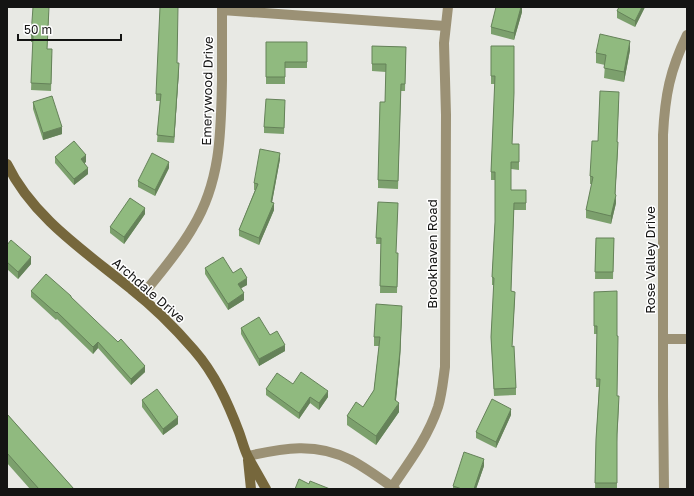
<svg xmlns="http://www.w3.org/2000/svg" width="694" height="496" viewBox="0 0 694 496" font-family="'Golos Text',sans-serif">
	<rect width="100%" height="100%" fill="#e8e9e4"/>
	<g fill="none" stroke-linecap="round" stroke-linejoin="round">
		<path stroke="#9b9175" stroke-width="10" d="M222 10 445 26
			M141 297C159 274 179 252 193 227 221 181 221 131 222 80 222 56 222 31 222 7
			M663 339H687
			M248 456C283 448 316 442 351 460 366 468 381 479 395 489
			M392 487C410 461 428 437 438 407 442 394 443 381 445 367L446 115 444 43 448 7
			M664 489 663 396V135C665 95 670 70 687 35"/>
		<path stroke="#76673c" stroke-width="10" d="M7 164C33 218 86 252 131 289 154 307 175 328 194 350 215 374 228 403 239 432 242 440 244 449 248 457 254 468 260 478 266 489
			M248 460 251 489"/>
	</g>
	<path fill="#7ca06d" d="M522 7V12L514 40 491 34V27Z
		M619 7H645L635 27 617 18V11Z
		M49 12 47 49 52 56 51 91 31 90 33 42H31V35Z
		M266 42H307V68H285V84H266Z
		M372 46 406 47 405 91H401L398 189 378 188V180L385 102 386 72 372 71Z
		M491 46 514 101 512 144H519V170L511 169V190H526V210H514L511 291 515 299 512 346 516 388V395L494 396 491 337 494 285H492V277L495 223V180H491V172L495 84H491Z
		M630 50 624 82 604 78 605 65 596 63V53Z
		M177 63 179 70 174 143 157 142 160 101H156V94Z
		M619 100 617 142 618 150 615 195 616 203 611 224 586 218V210L592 184H590V176L598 141Z
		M33 102 62 134 43 140 33 109Z
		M285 106 284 134 264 133V127Z
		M55 157 86 162 84 163 88 174 74 185 55 163Z
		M280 159 272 202 274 210 259 245 239 236V230L255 190H254V183Z
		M169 168 155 196 138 187V181Z
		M378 202 396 253H398L397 293H380L381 244H376Z
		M145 214 124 244 110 233V227Z
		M596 238H614L613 279H595Z
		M7 245 31 264 18 279 7 269Z
		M205 268 247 285 241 288 244 300 228 310 205 274Z
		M31 291 71 298 145 372 131 385 98 348 93 354 57 319 56 320 31 297Z
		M594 292 619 404 617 442V489H595L596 439 599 387H596L597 334H594Z
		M402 314 400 359 396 400 399 412 376 445 347 425V416L363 407 374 390 379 346H374V337Z
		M241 328 270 335 285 351 259 366 241 334Z
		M293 384 328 397 319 410 310 403 299 419 266 395V389Z
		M142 400 178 424 163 435 142 407Z
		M7 414 74 489H30L7 463Z
		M511 415 496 448 476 438V432Z
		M484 466 476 489H453V486Z"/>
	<path fill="#658259" d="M521 7H522V12L514 40V33Z
		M642 7H645L635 27V21Z
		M630 41V50L624 82V72Z
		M179 63V70L174 143V137Z
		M62 127V134L43 140V133Z
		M618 142 615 200 616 195V203L611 224V216L615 194Z
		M280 153V159L271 208V202Z
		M86 155V162L81 166V159Z
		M169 162V168L155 196V190Z
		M88 168V174L74 185V179Z
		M274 203V210L259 245V238Z
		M145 208V214L124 244V237Z
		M31 257V264L18 279V272Z
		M247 278V285L238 290V284Z
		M244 293V300L228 310V304Z
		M402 306 400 359 395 409 399 403V412L376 445V436Z
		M98 342V348L93 354V347Z
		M285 345V351L259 366V359Z
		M145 366V372L131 385V379Z
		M328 391V397L319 410V403Z
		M310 397V403L299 419V413Z
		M511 409V415L496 448V442Z
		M178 417V424L163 435V429Z
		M484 459V466L476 489H474Z"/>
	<path fill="#90ba7f" stroke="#658259" d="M33 7H49L47 49H52L51 84 31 83 33 36 31 35Z
		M160 7H178L177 63H179L174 137 157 135 161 94H156Z
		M496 7H521L514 33 491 27Z
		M619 7H642L635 21 617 11Z
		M600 34 630 41 624 72 604 68 606 55 596 53Z
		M266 42H307V62H285V77H266Z
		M372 46 406 47 405 84H401L398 181 378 180 380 102H385L386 64H372Z
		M491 46H514V93L512 144H519V162H511V190H526V203H514L511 291 515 292 512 347 514 346 516 388 494 389 491 337 494 278 492 277 495 222V172H491L495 76H491Z
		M600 91 619 92 617 142H618L615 194 616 195 611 216 586 210 593 177 590 176 592 141H598Z
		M52 96 62 127 43 133 33 102Z
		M266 99 285 100 284 128 264 127Z
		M74 141 86 155 81 159 88 168 74 179 55 157Z
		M260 149 280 153 271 202 274 203 259 238 239 230 258 184 254 183Z
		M152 153 169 162 155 190 138 181Z
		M130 198 145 208 124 237 110 227Z
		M378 202 398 203 396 253H398L397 287 380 286 381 238H376Z
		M596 238H614L613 272H595Z
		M11 240 31 257 18 272 7 262V245Z
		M223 257 233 273 241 268 247 278 238 284 244 293 228 304 205 268Z
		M46 274 71 296V297L118 342 121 339 145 366 131 379 98 342 93 347 57 312 56 313 31 291Z
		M617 291V336H618L617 396H619L617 434V483H595L596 439 600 379H596L597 326H594V292Z
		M376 304 402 306 400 351 395 400 399 403 376 436 347 416 356 402 363 407 374 390 380 337H374Z
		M259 317 270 335 277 331 285 345 259 359 241 328Z
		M301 372 328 391 319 403 310 397 299 413 266 389 277 373 293 384Z
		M157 389 178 417 163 429 142 400Z
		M492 399 511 409 496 442 476 432Z
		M7 414 74 489H39L7 453Z
		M464 452 484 459 474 489H462L453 486Z
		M299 479 309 484 310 481 330 489H295Z"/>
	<g text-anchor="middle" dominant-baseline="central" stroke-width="3" stroke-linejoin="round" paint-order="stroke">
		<g font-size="13" fill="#141413" stroke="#fff">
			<text transform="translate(207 91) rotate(-89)">Emerywood Drive</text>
			<text transform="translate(432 254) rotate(-90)">Brookhaven Road</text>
			<text transform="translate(650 260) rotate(-90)">Rose Valley Drive</text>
			<text transform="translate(149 290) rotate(41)">Archdale Drive</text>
		</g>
	</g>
	<rect width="694" height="496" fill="none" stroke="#141413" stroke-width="16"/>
	<path d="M18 34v6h103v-6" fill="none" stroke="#141413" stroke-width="2"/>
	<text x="24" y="34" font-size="12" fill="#141413" stroke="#ffffff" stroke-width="3" paint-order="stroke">50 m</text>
</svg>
